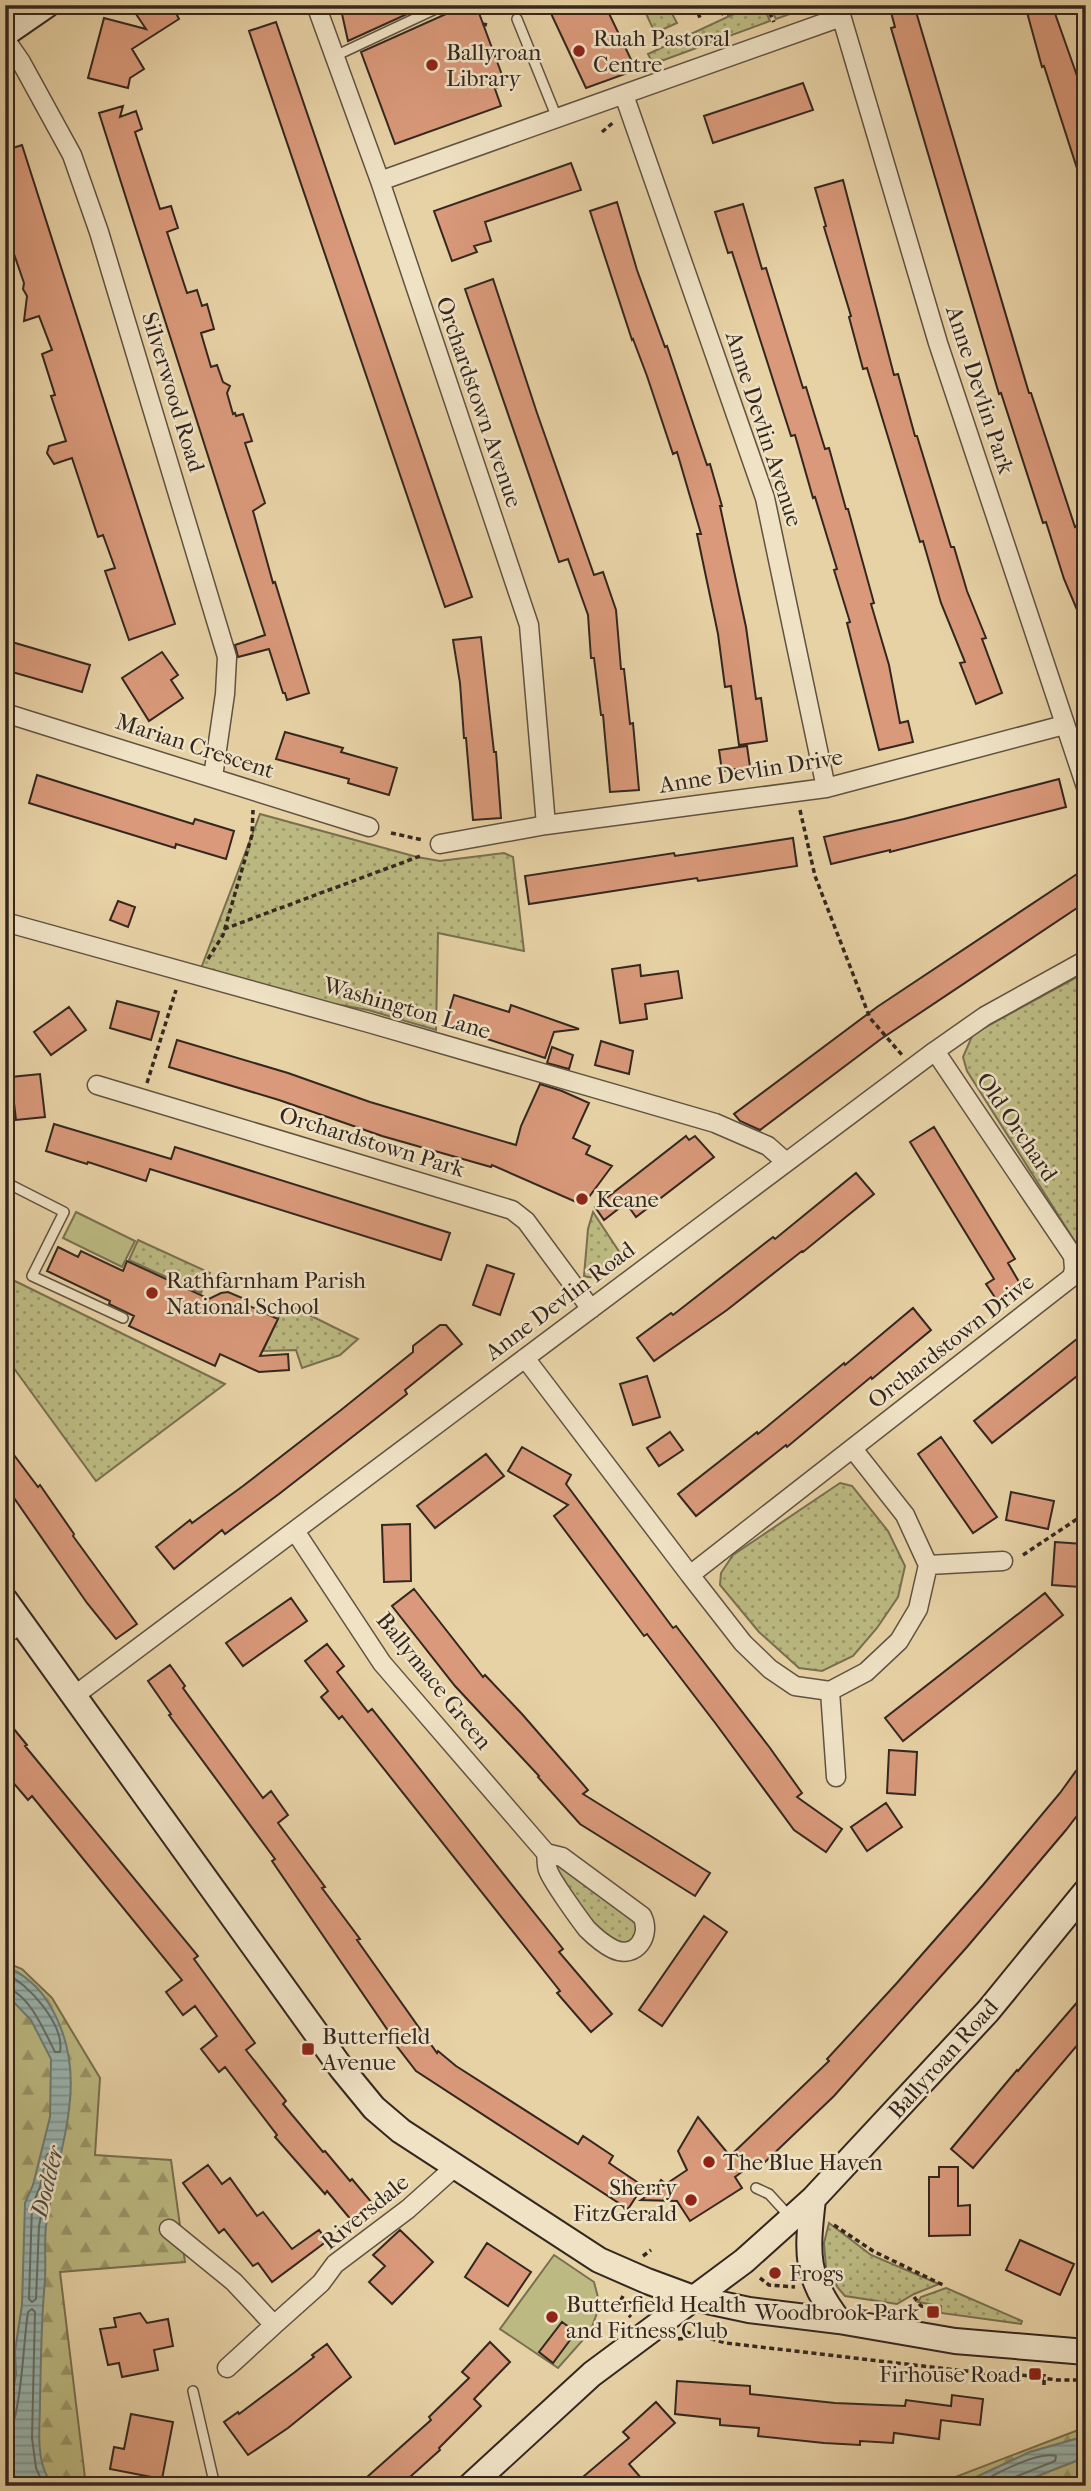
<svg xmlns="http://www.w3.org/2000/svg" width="1091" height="2491" viewBox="0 0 1091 2491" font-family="'IM FELL French Canon',serif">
	<defs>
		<pattern id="green-dots" width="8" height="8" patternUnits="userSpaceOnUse" patternTransform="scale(1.75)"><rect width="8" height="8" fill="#bcba82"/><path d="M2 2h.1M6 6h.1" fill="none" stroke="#9a976a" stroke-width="1.8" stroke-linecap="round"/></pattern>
		<pattern id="forest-firs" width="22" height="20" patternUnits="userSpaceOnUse" patternTransform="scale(1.75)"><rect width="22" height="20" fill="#bcba82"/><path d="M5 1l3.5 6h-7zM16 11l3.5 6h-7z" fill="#9a976a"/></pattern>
		<pattern id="water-rules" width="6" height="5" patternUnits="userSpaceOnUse" patternTransform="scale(1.75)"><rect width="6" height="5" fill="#99b6b0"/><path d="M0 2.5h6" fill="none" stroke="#7e948f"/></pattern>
	</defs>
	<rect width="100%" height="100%" fill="#e7d2a6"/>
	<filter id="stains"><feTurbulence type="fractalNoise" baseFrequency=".00286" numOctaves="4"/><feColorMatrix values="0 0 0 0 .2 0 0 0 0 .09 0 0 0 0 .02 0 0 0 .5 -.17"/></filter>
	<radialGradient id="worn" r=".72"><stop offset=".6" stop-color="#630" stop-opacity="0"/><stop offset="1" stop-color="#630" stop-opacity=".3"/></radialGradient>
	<path fill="url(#green-dots)" stroke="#787051" stroke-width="2" d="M642 5H659L661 9 668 6 677 23 655 33Z
		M753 5H763L770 21 653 64 648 54Z
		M769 5H805L801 10 776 19Z
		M260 814 417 857 440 861 504 853 513 857 524 951 438 933 436 1030 368 1010 279 994 200 971Z
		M1086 972V1259L967 1071 963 1057 973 1034Z
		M593 1212 624 1259C612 1267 600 1282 584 1276L588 1229Z
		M138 1240 210 1273 201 1293 129 1260Z
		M5 1277 17 1282 225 1384 96 1481 5 1356Z
		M285 1303 358 1339 340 1355 302 1368 296 1350 263 1351Z
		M840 1483 852 1486 888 1531 905 1566 898 1597 877 1628 853 1656 822 1671 799 1668 759 1632 720 1585 721 1573 733 1555Z
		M540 1850 639 1922 638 1941 610 1948Z
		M829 2223 871 2255 939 2284 914 2294 897 2304 845 2296 838 2288 826 2267 824 2243Z
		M946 2288 1022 2321 1021 2324 941 2313V2306L918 2302 921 2297Z"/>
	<path fill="url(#forest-firs)" stroke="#787051" stroke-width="2" d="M5 1962 22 1969 52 1998 100 2078 95 2155 171 2160 185 2262 60 2272 86 2486H5Z
		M1086 2427V2436L1030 2452 957 2486H932Z
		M1086 2457V2486H1012Z"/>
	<path fill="#bcba82" stroke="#787051" stroke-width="2" d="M76 1212 135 1241 122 1267 63 1238Z
		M554 2255 594 2282 600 2305 590 2332 558 2368 500 2329Z"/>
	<path fill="url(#water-rules)" stroke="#717d76" stroke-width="2" d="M5 1966C23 1973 40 1988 49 2004 94 2077 57 2149 46 2226 44 2244 46 2262 45 2280 41 2321 41 2361 40 2402 40 2423 37 2446 43 2466 45 2473 49 2480 52 2486H19L11 2468 7 2426 16 2374 15 2351 22 2305 25 2203 33 2185 50 2117 51 2059 31 2020 5 1993Z
		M1086 2436V2457L1012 2486H957L1030 2452Z"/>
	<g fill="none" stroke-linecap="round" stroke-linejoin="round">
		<path stroke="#666e68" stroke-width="2" d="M5 1974C29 1983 65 2026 60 2052H55C45 2033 29 1992 5 1988
			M50 2152 53 2156 39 2226 36 2299 32 2302 29 2299 32 2206 40 2187 47 2155Z
			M5 2424 11 2423 15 2417C23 2382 23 2347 28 2312L32 2309 35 2312 32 2438 36 2468 44 2486
			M973 2486C992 2476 1036 2451 1056 2456L1055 2461 1015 2477 1012 2486"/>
	</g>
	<path fill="#d9997a" stroke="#342720" stroke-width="2" d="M130 5H172L179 19 132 49 144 69 130 78 128 88 88 78 104 18 146 29Z
		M340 5H414L416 10 348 41Z
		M466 5H476L505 83 495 89 501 106 395 144 361 52Z
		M547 5H605L636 70 586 88Z
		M889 5H914L1029 393H1031L1075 527 1077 526 1086 553V631L1064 579 1046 522 1043 523 1001 393 999 394 891 28 895 27Z
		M1025 5H1052L1075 70 1086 104V186L1083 187 1044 66 1042 67Z
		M276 22 472 597 445 607 249 31Z
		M803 83 813 110 713 143 704 116Z
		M123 106 120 117 136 111 142 129 135 132 160 209 171 206 178 228 167 232 187 293 197 290 202 306 207 304 214 329 201 333 211 367 217 365 223 382 230 386 227 393 233 414 235 413 236 416 243 414 252 441 245 443 265 503 253 511 273 583 275 582 309 693 287 700 285 693H283L269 649 238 657 235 645 265 635 99 113Z
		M22 145 175 624 129 640 105 571 115 568 103 535 98 537 72 458 54 464 47 453 49 446 66 441 51 396 55 395 42 354 52 350 39 316 24 321 27 296 23 289 24 283 5 228V146L13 148Z
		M571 163 581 190 485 222 491 241 474 246 477 252 452 261 434 211Z
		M843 180 894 375 898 374 915 436H917L951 547H954L967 591 986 638 982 639 1002 693 976 704 960 663 965 662 941 603 923 541 920 542 867 368 863 369 849 317 851 316 824 227 826 226 815 188Z
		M617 202 637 270 665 347 667 346 707 465 710 464 722 506H720L746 627 756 699 761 698 767 741 739 745 731 686 725 687 718 634 697 534H701L677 452 673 454 647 376 633 339 632 340 590 211Z
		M743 204 762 269 766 268 803 388 806 387 825 449 829 448 846 509H848L874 603 871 604 889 665 900 723 908 721 913 742 879 750 847 623 850 622 834 570 837 569 815 497 813 498 795 435 791 436 732 252 728 253 715 212Z
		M493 279 537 413 594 575 603 572 616 610 621 669H624L630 724 633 723 639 790 610 792 603 715H601L594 658H591L588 615 568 559 559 562 465 289Z
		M481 637 494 752H496L501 818 473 820 466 738H464L460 683 453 640Z
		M5 640 90 665 82 692 5 670Z
		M162 652 178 675 171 680 183 698 149 721 122 678Z
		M285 732 343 748 341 752 397 768 389 795 348 783 349 779 276 759Z
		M747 746 750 767 722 771 719 750Z
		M37 775 193 824 195 819 234 831 226 859 176 844 175 848 29 803Z
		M1059 779 1066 807 890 852V850L831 864 824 837 904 819Z
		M793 838 797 866 698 881 697 878 529 904 525 876 674 853 675 856Z
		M1086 868V902L881 1039 760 1130 740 1121 734 1114 877 1007Z
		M118 901 135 907 128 927 110 920Z
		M640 965 641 976 678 971 682 998 645 1004 647 1019 620 1023 612 969Z
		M454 995 509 1012 511 1005 579 1029 554 1032 545 1058 445 1025Z
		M117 1001 159 1012 151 1040 110 1028Z
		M69 1007 86 1030 51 1055 34 1032Z
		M177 1040 288 1073 370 1102 516 1145 521 1126 540 1084 562 1091 589 1103 573 1138 590 1146 586 1154 612 1166 583 1205 492 1165 491 1167 382 1136 279 1100 169 1067Z
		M601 1041 633 1051 629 1074 595 1065Z
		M552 1047 573 1055 569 1069 547 1063Z
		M40 1074 45 1117 16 1120 11 1077Z
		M54 1124 171 1159 175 1147 450 1233 441 1260 150 1169 146 1181 88 1162 87 1164 46 1151Z
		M934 1127 1015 1259 1008 1263 1022 1287 998 1302 986 1284 994 1279 910 1142Z
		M686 1136 689 1140 695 1136 714 1157 636 1217 626 1203 604 1220 595 1207Z
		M856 1173 874 1194 803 1252 802 1251 727 1310 654 1361 637 1338 671 1313 673 1315 773 1237 775 1239Z
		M58 1247 78 1257 81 1251 123 1271 127 1261 209 1299 221 1293 228 1292 247 1300 245 1304 278 1319 260 1356 288 1354 289 1370 259 1372 220 1354 215 1366 129 1326 134 1316 109 1304 110 1301 47 1271Z
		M487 1265 514 1274 500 1315 473 1305Z
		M913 1308 931 1330 872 1379 871 1377 787 1447 786 1445 696 1516 678 1494 757 1432 758 1434 844 1363 845 1365Z
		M440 1325H446L462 1344 405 1390 407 1394 374 1420 279 1494 225 1534 222 1530 174 1569 156 1547 190 1520 192 1523 243 1486 341 1410 413 1352V1346Z
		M1078 1338 1086 1347V1369L992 1443 974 1421Z
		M647 1376 660 1417 633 1425 620 1384Z
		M670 1432 683 1450 659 1466 647 1448Z
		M941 1437 997 1517 973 1533 918 1454Z
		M5 1443 38 1487 40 1485 74 1534 73 1536 137 1624 116 1639 87 1603 5 1485Z
		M522 1447 571 1475 566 1484 673 1628 676 1626 770 1748 802 1793 797 1797 842 1829 826 1852 794 1830 716 1724 647 1634 644 1636 554 1516 568 1505 508 1471Z
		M486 1454 504 1476 435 1528 417 1506Z
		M1011 1492 1054 1501 1048 1529 1006 1520Z
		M410 1524 411 1581 384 1582 382 1525Z
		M1055 1542 1083 1544 1080 1587 1052 1585Z
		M414 1589 483 1677 485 1675 522 1714 588 1790 583 1794 710 1873 695 1896 580 1824 538 1777 539 1776 455 1686 392 1606Z
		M1045 1593 1063 1615 903 1741 885 1718Z
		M291 1598 307 1621 243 1666 226 1643Z
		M327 1644 344 1666 337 1672 368 1712 372 1709 443 1798 563 1949 559 1952 612 2014 591 2032 557 1993 560 1991 342 1716 339 1719 321 1697 328 1691 305 1661Z
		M170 1665 185 1686 183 1688 263 1798 271 1791 288 1815 278 1823 325 1887 322 1888 360 1939 357 1940 437 2053 438 2051 456 2066 578 2144 583 2136 613 2156 609 2163 643 2186 628 2209 416 2071 389 2036 391 2035 272 1861 275 1859 169 1715 171 1714 148 1681Z
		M5 1718 27 1745 25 1746 198 1956 194 1959 255 2043 246 2050 286 2101 283 2104 323 2152 325 2151 350 2181 352 2179 373 2204 352 2221 327 2191 325 2194 275 2137 277 2135 225 2067 219 2072 201 2049 217 2036 195 2006 183 2015 166 1992 182 1980 32 1796 28 1800 5 1773Z
		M889 1750 917 1752 915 1795 887 1793Z
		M1086 1757V1804L1066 1830 967 1947 834 2096 763 2164 758 2160 735 2177 742 2188 690 2221 677 2201 641 2200 653 2192 661 2180 666 2184 687 2170 678 2151 698 2117 730 2156 829 2061 827 2059 896 1984 983 1885 1060 1793Z
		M886 1803 902 1827 867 1851 851 1827Z
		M704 1916 727 1932 662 2026 639 2010Z
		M1086 1992V2035L973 2168 951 2149 1017 2070 1018 2071Z
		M208 2165 222 2184 230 2178 257 2216 263 2212 292 2249 319 2230 327 2241 272 2282 258 2263 253 2266 224 2229 219 2233 183 2183Z
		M939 2167H958V2206L970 2205V2235L929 2236V2177H939Z
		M400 2230 433 2262 392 2304 369 2282 385 2266 373 2255Z
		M1020 2240 1074 2264 1060 2295 1006 2270Z
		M487 2243 531 2272 508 2306 465 2277Z
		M140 2313 147 2323 168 2319 173 2346 154 2350 158 2370 122 2377 119 2363 108 2365 100 2329 116 2327 114 2318Z
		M562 2322 576 2332 553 2363 539 2352Z
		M490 2342 510 2362 474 2399 481 2406 439 2448 440 2450 400 2486H357L431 2420 429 2417 469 2378 462 2372Z
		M327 2344 351 2377 288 2428 248 2455 224 2422 238 2412 239 2414 295 2372 314 2357 312 2355Z
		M677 2381 750 2386V2394L835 2403 905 2406 906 2400 951 2406 952 2395 983 2399 980 2425 941 2420 939 2439 894 2433 893 2443 860 2441V2445L824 2443 758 2436 759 2428 720 2425V2419L675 2414Z
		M656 2402 675 2423 629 2464 648 2486H593L584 2476 629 2438 623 2432Z
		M131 2414 173 2422 162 2479 110 2469 114 2447 124 2449Z"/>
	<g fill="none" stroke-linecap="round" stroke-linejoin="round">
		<defs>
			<path id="lane" d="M517 19 557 118
				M335 56 444 5
				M5 944 11 924
				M5 1182 64 1212 32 1276 123 1318
				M756 2188 769 2194 791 2218
				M193 2391 215 2486"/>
			<path id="street" d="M316 5 380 181 529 625 546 825
				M838 5 938 343 1086 787
				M5 39 21 62 72 155 99 232 227 657 225 694 213 777
				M624 95 765 498 826 788
				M380 181 841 17
				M5 713 369 827
				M440 844 546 825 826 788 1064 725
				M5 922 369 1023 715 1123 768 1146 786 1162
				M97 1085 512 1210 526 1221 591 1309
				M525 1358 690 1575 1072 1277 1074 1269 1073 1256 935 1051
				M295 1531 382 1663 546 1853 562 1857 642 1916C652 1935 636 1960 613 1949 605 1945 594 1936 587 1929 580 1920 551 1880 548 1870 546 1865 547 1858 546 1853
				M928 1565 1003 1561
				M690 1575 743 1643 770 1669 795 1686 830 1691 866 1672 899 1641 918 1609 928 1565 905 1515 853 1449
				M5 1635 22 1622
				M830 1691 836 1777
				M74 1696 935 1051 985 1016 1086 960
				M169 2229 234 2282 274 2325 321 2283 335 2264 408 2209 456 2166
				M227 2368 274 2325"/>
			<path id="secondary" d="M5 34 47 5
				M5 1600 342 2069 374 2108 401 2131 599 2260 647 2281 693 2298 749 2310 839 2321 955 2341 1086 2352
				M813 2199C807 2253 804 2276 839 2321
				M470 2486 592 2374 744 2261 813 2199 988 2011 1086 1891"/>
		</defs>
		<use href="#lane" stroke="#615242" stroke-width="12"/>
		<use href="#street" stroke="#615242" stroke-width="21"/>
		<use href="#secondary" stroke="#342720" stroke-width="28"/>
		<path stroke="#342720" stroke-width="3.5" stroke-dasharray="5 3.5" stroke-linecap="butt" d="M615 5 616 7
			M766 5 774 22
			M719 12 725 15 747 5
			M698 13 701 20
			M483 24 487 25
			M602 132 615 121
			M800 810 815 876 870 1018 902 1055
			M391 833 423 840
			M224 929 423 855
			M208 959 223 935 252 835 253 810
			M147 1083 176 990
			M1023 1555 1086 1513
			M5 1656 7 1658
			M834 2225 873 2251 943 2285
			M643 2256 651 2250
			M760 2278 769 2285 795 2287
			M623 2296 618 2306 631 2317
			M914 2297 921 2306 938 2308V2313L927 2312
			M627 2313 635 2302
			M686 2332 726 2343 991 2374 1000 2372 1057 2380H1086
			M678 2339 695 2337
			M1044 2385V2374"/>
		<use href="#lane" stroke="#efe2c5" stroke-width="9"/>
		<use href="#street" stroke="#efe2c5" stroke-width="18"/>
		<use href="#secondary" stroke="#efe2c5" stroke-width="24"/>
	</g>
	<g fill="#8f2418" stroke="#efe2c5" stroke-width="2.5">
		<circle cx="579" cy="51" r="7"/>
		<circle cx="432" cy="65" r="7"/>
		<circle cx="582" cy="1199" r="7"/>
		<circle cx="152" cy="1293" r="7"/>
		<rect x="301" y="2042" width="14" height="14" rx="3.5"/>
		<circle cx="709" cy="2162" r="7"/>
		<circle cx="691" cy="2200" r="7"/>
		<circle cx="775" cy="2273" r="7"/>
		<rect x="926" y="2305" width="14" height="14" rx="3.5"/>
		<circle cx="552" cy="2317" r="7"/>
		<rect x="1028" y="2367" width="14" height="14" rx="3.5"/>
	</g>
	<g text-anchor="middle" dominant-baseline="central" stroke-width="5" stroke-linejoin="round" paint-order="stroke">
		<g font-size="23" fill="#342720" stroke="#efe2c5" text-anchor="start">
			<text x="593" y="38">Ruah Pastoral<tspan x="593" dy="26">Centre</tspan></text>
			<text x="446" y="52">Ballyroan<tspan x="446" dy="26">Library</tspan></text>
			<text x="596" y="1199">Keane</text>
			<text x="166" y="1280">Rathfarnham Parish<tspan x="166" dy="26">National School</tspan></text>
			<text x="322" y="2036">Butterfield<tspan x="322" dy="26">Avenue</tspan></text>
			<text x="723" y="2162">The Blue Haven</text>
			<text x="677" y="2187" text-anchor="end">Sherry<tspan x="677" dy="26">FitzGerald</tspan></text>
			<text x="789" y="2273">Frogs</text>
			<text x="566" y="2304">Butterfield Health<tspan x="566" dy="26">and Fitness Club</tspan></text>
			<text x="919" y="2312" text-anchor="end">Woodbrook Park</text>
			<text x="1021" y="2374" text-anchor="end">Firhouse Road</text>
		</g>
		<g font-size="23" fill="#342720" stroke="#efe2c5">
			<text transform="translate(980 390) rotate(72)">Anne Devlin Park</text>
			<text transform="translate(173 392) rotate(73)">Silverwood Road</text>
			<text transform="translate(479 402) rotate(71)">Orchardstown Avenue</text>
			<text transform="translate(764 429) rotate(72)">Anne Devlin Avenue</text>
			<text transform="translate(195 746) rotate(18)">Marian Crescent</text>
			<text transform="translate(751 771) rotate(-9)">Anne Devlin Drive</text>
			<text transform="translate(407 1008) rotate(16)">Washington Lane</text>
			<text transform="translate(1017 1127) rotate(56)">Old Orchard</text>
			<text transform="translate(372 1142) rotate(17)">Orchardstown Park</text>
			<text transform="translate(560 1301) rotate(-37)">Anne Devlin Road</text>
			<text transform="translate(951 1341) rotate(-38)">Orchardstown Drive</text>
			<text transform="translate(434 1681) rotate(51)">Ballymace Green</text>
			<text transform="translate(943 2059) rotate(-48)">Ballyroan Road</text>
			<text transform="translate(365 2212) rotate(-39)">Riversdale</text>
		</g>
		<g font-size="24" font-style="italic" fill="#4d4b44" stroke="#efe2c5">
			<text transform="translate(47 2182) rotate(-76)">Dodder</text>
		</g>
	</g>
	<rect width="1091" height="2491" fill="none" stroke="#e7d2a6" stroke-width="28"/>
	<rect x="7" y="7" width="1077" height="2477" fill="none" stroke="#342720" stroke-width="3.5"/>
	<rect x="14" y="14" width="1063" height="2463" fill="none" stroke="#342720" stroke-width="2"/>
	<rect width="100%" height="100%" filter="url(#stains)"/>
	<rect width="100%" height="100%" fill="url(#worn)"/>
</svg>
